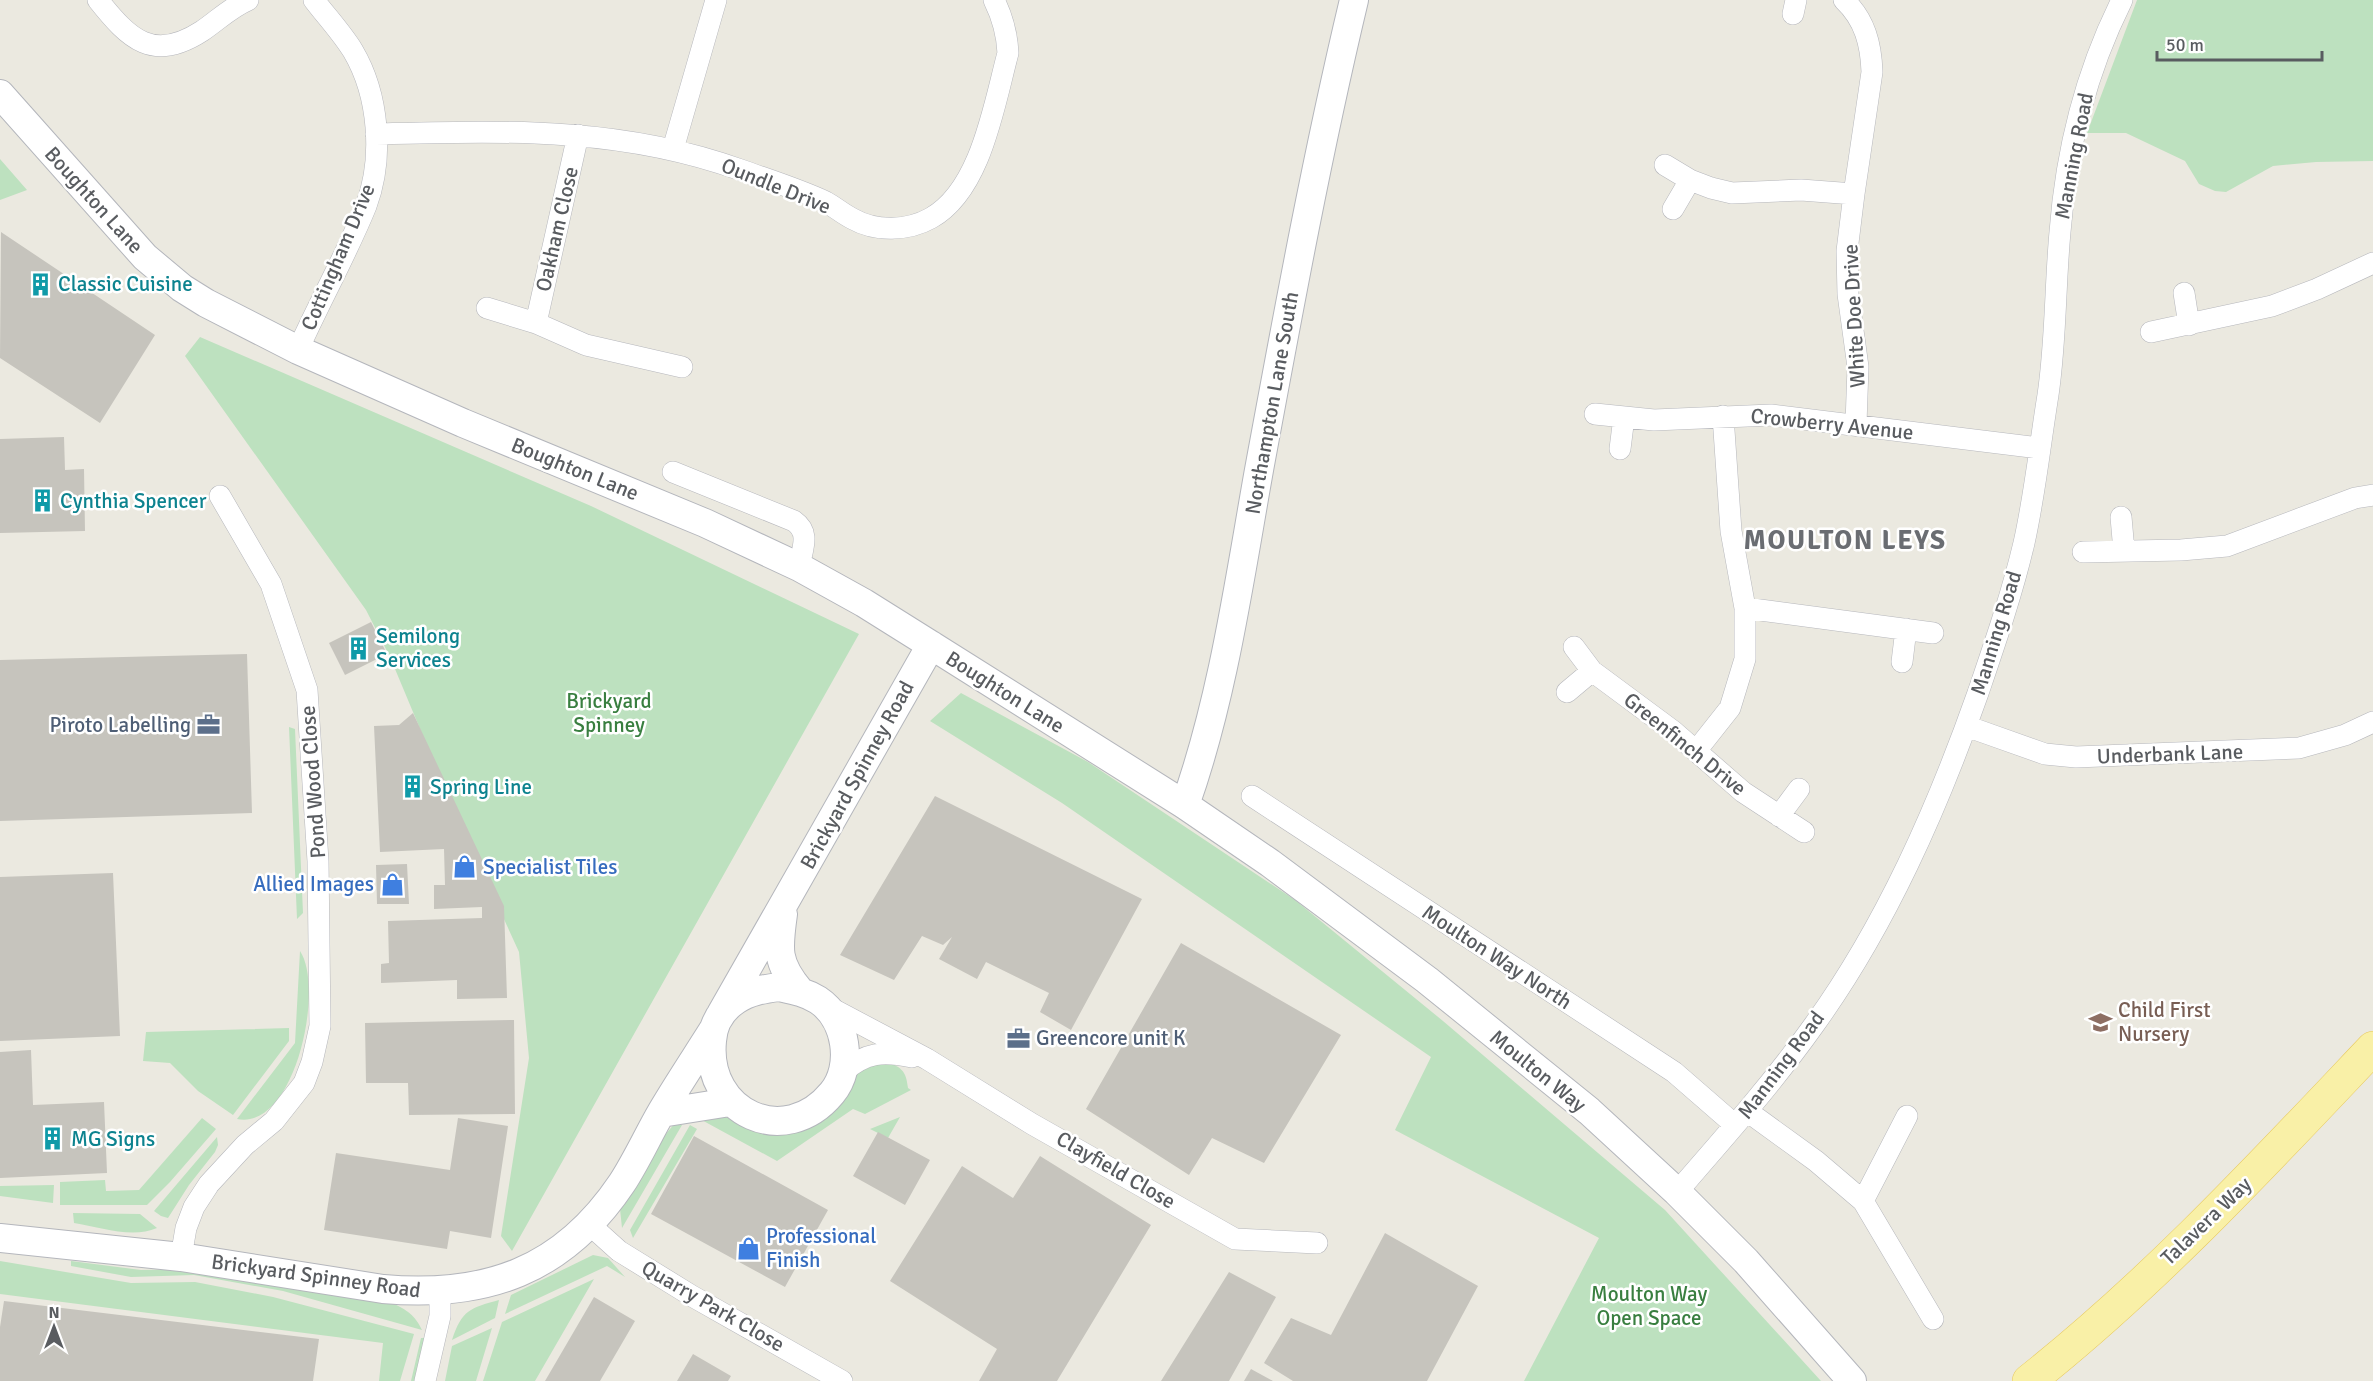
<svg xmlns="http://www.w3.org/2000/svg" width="2373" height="1381" viewBox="0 0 2373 1381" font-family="Signika,sans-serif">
	<rect width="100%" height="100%" fill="#ebe9e0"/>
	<path fill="#bde1bf" d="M2137 0H2373V161L2316 162 2273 166 2226 192 2215 191 2199 184 2185 161 2126 133H2087Z
		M0 159 27 190 0 200Z
		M200 337 591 506 859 634 512 1251 501 1236 529 1058 519 952 454 810 390 657 366 610 185 356Z
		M961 693 1088 762 1295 900 1443 1021 1665 1210 1821 1381H1524L1599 1238 1395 1130 1431 1057 1062 803 930 721Z
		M289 727 295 729 303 913 297 919Z
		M300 951C325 988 295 1131 237 1119L295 1043Z
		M289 1028V1041L233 1115 198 1091 170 1063 143 1061 146 1032Z
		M884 1060C901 1068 906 1069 908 1088L911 1090 865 1114 853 1109 777 1161 698 1118 718 1114 759 1130 850 1072Z
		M900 1117 888 1138 870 1129Z
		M202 1118 216 1129 170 1182 147 1205H60V1182L105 1180 106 1191 139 1190Z
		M676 1122 682 1125 622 1228 620 1209 658 1143Z
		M690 1125 697 1129 633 1238 630 1230Z
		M217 1137 218 1145 215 1152 189 1185 168 1218 161 1216 154 1211Z
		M54 1185 53 1203 0 1196V1186Z
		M73 1213 140 1214 157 1228C132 1239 100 1227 74 1223Z
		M593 1255 608 1258 625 1277 607 1266 505 1314 511 1295Z
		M0 1261 131 1283 195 1282 273 1297 414 1334 400 1381H379L383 1343 0 1294Z
		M71 1261 141 1270 194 1269 392 1303C407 1310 415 1315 422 1330L283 1291 194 1275 131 1277 71 1266Z
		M594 1279 535 1381H483L502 1322Z
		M499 1300 495 1318 452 1340C462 1310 470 1308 499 1300Z
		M492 1328 476 1381H445L452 1346Z
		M421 1338H425L417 1381H411Z"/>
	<path fill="#c6c4bd" d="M1 232 155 335 100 423 0 358Z
		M64 437 65 470 84 469 85 531 0 533V439Z
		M371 622 387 654 345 675 329 643Z
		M247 654 252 813 0 821V660Z
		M413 713 504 906 507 998 457 999V980L381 983V964L389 963 388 921 482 918V907L434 909V885H445L444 849 380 852 374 726 399 725Z
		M935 796 1142 899 1071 1030 1040 1012 1049 993 986 962 977 979 939 959 952 937 943 945 922 936 894 980 840 955Z
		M407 864 409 904H377L376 865Z
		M113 873 120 1036 0 1041V877Z
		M1181 943 1341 1035 1264 1163 1212 1138 1189 1175 1086 1109Z
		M514 1020 515 1114 409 1115 408 1083H366L365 1023Z
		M31 1050 33 1105 104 1102 107 1173 0 1178V1052Z
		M458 1118 508 1126 491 1238 450 1231 447 1249 324 1230 336 1153 450 1170Z
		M878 1132 930 1160 905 1205 853 1176Z
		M694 1136 828 1210 785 1287 651 1214Z
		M1040 1156 1151 1225 1057 1381H979L997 1349 890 1281 962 1166 1013 1198Z
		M1385 1233 1478 1286 1427 1381H1293L1264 1363 1291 1318 1331 1335Z
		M1229 1272 1276 1297 1229 1381H1161Z
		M594 1297 635 1321 600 1381H545Z
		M4 1301 319 1339 313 1381H0V1327Z
		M693 1354 731 1376 728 1381H677Z
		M1251 1369 1273 1381H1244Z"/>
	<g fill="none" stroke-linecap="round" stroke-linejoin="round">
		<defs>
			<path id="street" d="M98 0C129 39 153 63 202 31 217 21 231 7 248 0
				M1844 0C1865 20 1871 44 1872 72L1854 194
				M1793 14 1796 0
				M376 134C503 131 619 126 741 170 769 180 798 189 826 202 835 207 843 214 853 219 876 232 908 231 931 218 981 190 994 105 1008 53 1007 33 1003 18 994 0
				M673 149 716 0
				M1665 165 1690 180 1711 188 1732 193 1801 190 1854 194 1847 251 1848 294 1858 367 1856 424
				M1673 209 1690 180
				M2184 293 2189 325
				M487 308 536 323 586 345 682 367
				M536 323 578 135
				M2151 332 2272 306 2317 289 2373 263
				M298 350C319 303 347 253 366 206 384 158 379 95 353 51 342 33 327 17 314 0
				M1595 414 1654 420 1771 415 2039 448
				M1620 449 1624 417
				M673 472 794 521C811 533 802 549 799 567
				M2121 517 2124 551
				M2083 552 2181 550 2227 546 2355 498 2373 495
				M1745 608 1933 633
				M1574 647 1592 671 1673 731 1743 792 1804 832
				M1902 662 1906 629
				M1567 692 1592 671
				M1966 726 2045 754 2076 757 2299 748 2345 735 2373 722
				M1696 751 1730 708 1745 659V608L1731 531 1723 416
				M1252 796 1674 1072 1735 1125
				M1779 816 1799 789
				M827 1006 927 1059 1032 1124 1235 1239 1317 1243
				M843 1072C866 1052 883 1051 912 1057
				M1747 1111 1816 1161 1863 1201 1933 1319
				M1677 1192C1724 1138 1772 1084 1814 1025 1886 925 1937 809 1978 693 1995 643 2012 594 2024 543 2035 494 2040 444 2048 395 2056 341 2055 286 2060 232 2066 152 2086 72 2122 0
				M1863 1201 1907 1116
				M589 1224 619 1251 692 1296 842 1381
				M181 1257 186 1228 194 1207 209 1184 245 1145 274 1121 304 1083 312 1062 320 1026 318 861 307 690 271 584 220 496
				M425 1381 440 1316V1291"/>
			<path id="secondary" d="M0 94 145 257 182 288 206 303 298 350 463 423 705 523 799 567 864 603 931 645 1185 805 1270 863 1427 980 1589 1111 1677 1192 1746 1261 1852 1381
				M1185 805C1223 698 1239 582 1259 470 1288 313 1317 155 1354 0
				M783 914C778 949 776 963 800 991
				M779 987C793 990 805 992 818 1000 847 1019 854 1067 832 1093 785 1150 705 1113 712 1041 713 1024 721 1010 736 1000 749 991 764 989 779 987Z
				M721 1014 931 645
				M661 1113 730 1102
				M0 1238 181 1257 383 1289C486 1298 563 1271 622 1183 637 1160 648 1135 662 1111 678 1084 696 1057 713 1030"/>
			<path id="primary" d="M2029 1381C2154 1282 2263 1164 2373 1048"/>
		</defs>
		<use href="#street" stroke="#b6b7bc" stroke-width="22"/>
		<use href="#secondary" stroke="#b4b6bc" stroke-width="30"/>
		<use href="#primary" stroke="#e7c85d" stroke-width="34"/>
		<use href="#street" stroke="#fff" stroke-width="21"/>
		<use href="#secondary" stroke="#fff" stroke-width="28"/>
		<use href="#primary" stroke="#f9f0a7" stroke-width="33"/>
	</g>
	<defs>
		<symbol id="building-bare" viewBox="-9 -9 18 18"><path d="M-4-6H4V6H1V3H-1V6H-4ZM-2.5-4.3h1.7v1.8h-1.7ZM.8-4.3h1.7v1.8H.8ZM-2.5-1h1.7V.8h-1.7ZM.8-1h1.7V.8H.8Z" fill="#0f9aa8" stroke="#fff" stroke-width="2.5" paint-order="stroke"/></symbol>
		<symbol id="office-bare" viewBox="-9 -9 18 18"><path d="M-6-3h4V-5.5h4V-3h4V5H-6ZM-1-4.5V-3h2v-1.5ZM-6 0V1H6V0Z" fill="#5c6f8a" stroke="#fff" stroke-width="2.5" paint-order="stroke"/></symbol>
		<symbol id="shop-bare" viewBox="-9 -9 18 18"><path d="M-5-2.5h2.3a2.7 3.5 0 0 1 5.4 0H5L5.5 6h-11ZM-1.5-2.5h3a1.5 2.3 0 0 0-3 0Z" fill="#3f7fe0" stroke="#fff" stroke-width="2.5" paint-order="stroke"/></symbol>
		<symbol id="school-bare" viewBox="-9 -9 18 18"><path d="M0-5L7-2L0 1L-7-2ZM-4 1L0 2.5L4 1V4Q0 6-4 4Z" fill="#8d6e63" stroke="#fff" stroke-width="2.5" paint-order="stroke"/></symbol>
	</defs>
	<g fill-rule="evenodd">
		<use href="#building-bare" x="24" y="268" width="33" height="33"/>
		<use href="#building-bare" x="26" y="484" width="33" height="33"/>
		<use href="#building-bare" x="342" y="632" width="33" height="33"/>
		<use href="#office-bare" x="192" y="708" width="33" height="33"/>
		<use href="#building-bare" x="396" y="770" width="33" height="33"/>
		<use href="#shop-bare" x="448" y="850" width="33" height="33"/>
		<use href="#shop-bare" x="376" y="868" width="33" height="33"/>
		<use href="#school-bare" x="2084" y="1006" width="33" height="33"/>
		<use href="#office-bare" x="1002" y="1022" width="33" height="33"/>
		<use href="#building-bare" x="36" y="1122" width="33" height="33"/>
		<use href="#shop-bare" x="732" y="1232" width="33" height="33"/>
	</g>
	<g text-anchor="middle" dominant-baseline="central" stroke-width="5" stroke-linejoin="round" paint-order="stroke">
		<g font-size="21" fill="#595c60" stroke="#fff">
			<text transform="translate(2074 156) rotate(-79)">Manning Road</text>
			<text transform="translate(776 186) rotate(22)">Oundle Drive</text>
			<text transform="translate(94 200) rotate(48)">Boughton Lane</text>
			<text transform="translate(557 229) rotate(-77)">Oakham Close</text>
			<text transform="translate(338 257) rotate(-67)">Cottingham Drive</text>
			<text transform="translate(1854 316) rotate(-93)">White Doe Drive</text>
			<text transform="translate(1272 403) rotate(-80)">Northampton Lane South</text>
			<text transform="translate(1832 424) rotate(6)">Crowberry Avenue</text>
			<text transform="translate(575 469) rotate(22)">Boughton Lane</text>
			<text transform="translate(1996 633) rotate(-73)">Manning Road</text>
			<text transform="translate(1005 692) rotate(32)">Boughton Lane</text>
			<text transform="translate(1685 744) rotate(39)">Greenfinch Drive</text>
			<text transform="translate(2170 754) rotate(-2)">Underbank Lane</text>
			<text transform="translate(857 775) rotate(-61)">Brickyard Spinney Road</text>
			<text transform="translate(313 782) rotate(-94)">Pond Wood Close</text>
			<text transform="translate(1497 957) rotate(33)">Moulton Way North</text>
			<text transform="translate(1781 1065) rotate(-53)">Manning Road</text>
			<text transform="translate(1538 1071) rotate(39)">Moulton Way</text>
			<text transform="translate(1116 1170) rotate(30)">Clayfield Close</text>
			<text transform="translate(2206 1221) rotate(-44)">Talavera Way</text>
			<text transform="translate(316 1276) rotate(8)">Brickyard Spinney Road</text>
			<text transform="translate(713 1306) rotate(30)">Quarry Park Close</text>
		</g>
		<g font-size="21" fill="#0d838f" stroke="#fff" text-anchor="start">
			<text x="58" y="284">Classic Cuisine</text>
			<text x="60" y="501">Cynthia Spencer</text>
			<text x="376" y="636">Semilong<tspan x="376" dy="24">Services</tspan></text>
			<text x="430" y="787">Spring Line</text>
			<text x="71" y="1139">MG Signs</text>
		</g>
		<g font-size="21" fill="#397f40" stroke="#fff">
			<text x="609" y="701">Brickyard<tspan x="609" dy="24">Spinney</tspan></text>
			<text x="1649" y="1294">Moulton Way<tspan x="1649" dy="24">Open Space</tspan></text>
		</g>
		<g font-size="21" fill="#4e5e75" stroke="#fff" text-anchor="end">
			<text x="191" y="725">Piroto Labelling</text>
			<text x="1036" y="1038" text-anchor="start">Greencore unit K</text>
		</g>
		<g font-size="21" fill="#366cbe" stroke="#fff" text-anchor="start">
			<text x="483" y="867">Specialist Tiles</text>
			<text x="374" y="884" text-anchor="end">Allied Images</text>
			<text x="766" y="1236">Professional<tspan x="766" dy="24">Finish</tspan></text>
		</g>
		<g font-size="21" fill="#785e54" stroke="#fff" text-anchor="start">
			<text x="2118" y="1010">Child First<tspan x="2118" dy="24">Nursery</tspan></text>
		</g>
		<g font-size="27" font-weight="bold" letter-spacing="1.5" fill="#6a6d72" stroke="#fff">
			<text x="1845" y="540">MOULTON LEYS</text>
		</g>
	</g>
	<g transform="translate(54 1327)" stroke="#ffffff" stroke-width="4.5" paint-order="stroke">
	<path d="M0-4.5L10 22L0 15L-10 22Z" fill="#595c60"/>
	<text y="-9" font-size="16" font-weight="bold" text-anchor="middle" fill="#595c60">N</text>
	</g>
	<path d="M2157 51v9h165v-9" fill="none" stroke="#595c60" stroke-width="3"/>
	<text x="2166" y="51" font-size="18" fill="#595c60" stroke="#ffffff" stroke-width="4.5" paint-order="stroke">50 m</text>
</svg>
